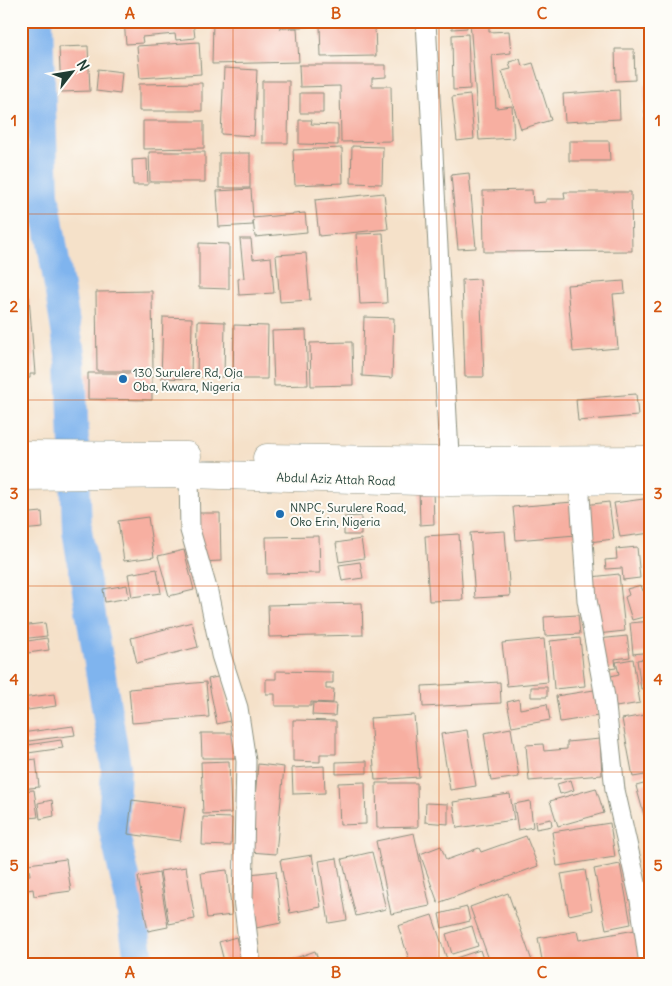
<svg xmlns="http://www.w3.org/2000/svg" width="672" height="986" viewBox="0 0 672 986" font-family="Delius,sans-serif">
	<rect width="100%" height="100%" fill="#fdfcf7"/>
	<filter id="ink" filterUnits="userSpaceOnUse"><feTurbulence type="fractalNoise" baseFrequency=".02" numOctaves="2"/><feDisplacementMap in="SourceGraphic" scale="10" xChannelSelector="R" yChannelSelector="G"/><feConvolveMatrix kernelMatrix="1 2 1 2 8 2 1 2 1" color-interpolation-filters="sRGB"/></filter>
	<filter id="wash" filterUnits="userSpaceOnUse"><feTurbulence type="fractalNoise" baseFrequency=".0096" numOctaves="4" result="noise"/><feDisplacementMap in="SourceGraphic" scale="20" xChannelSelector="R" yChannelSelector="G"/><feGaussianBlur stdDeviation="1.12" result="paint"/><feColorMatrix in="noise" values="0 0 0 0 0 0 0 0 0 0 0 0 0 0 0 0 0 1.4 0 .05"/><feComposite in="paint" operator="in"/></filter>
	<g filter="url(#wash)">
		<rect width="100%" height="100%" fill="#f5e1c9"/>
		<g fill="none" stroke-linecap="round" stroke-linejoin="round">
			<path stroke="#7fb4ee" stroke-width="30" d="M38 21 44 194 71 361 77 530 116 767 113 826 129 895 140 965"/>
		</g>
		<g id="blocks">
			<path fill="#f7afa1" d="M124 21H193L195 38 176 40 175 34 142 37 143 43 126 44Z
				M213 21H281L282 28H279H297L299 62 212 64Z
				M283 21H319V26L283 28Z
				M452 21H467V28L452 29Z
				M470 21H489V32L509 31 511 53 492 55 496 108 512 106 514 138 479 140Z
				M375 23 376 56 321 57 320 25Z
				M468 34 470 89 453 90 452 35Z
				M199 42 201 74 140 78 137 46Z
				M88 46 90 91 61 92 59 47Z
				M615 49H634L635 80 616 81Z
				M520 59 522 66 533 63 551 120 521 129 502 71 511 69 509 62Z
				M299 65H386V77L372 78V86H391L392 141 341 142 340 86 300 87Z
				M224 68 257 70 254 136 221 134Z
				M98 69 122 72 120 94 96 91Z
				M262 81H289L288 143H262Z
				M202 83V111H139V84Z
				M644 85H651V113H645Z
				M619 90 620 119 565 122 563 94Z
				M300 93H323V113H300Z
				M470 95 474 139 457 141 452 97Z
				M645 118H651V148H646Z
				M299 120H312L311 124 338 125V145L299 144Z
				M143 121H204V148L143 149Z
				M569 141H609L610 161H569Z
				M352 146 383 147 382 184 351 183Z
				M342 148 343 183 295 185 293 150Z
				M149 152H205V182H150Z
				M219 153H250V188H219Z
				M147 159 148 185H133L132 160Z
				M469 173 476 248 458 249 451 175Z
				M251 189 253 218 305 213 307 232 255 237 253 220V225L219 227 217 191Z
				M532 190 533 203 546 202V199H565L564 192H631L632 251 484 252 483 191Z
				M384 193 388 229 319 236 315 200Z
				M383 233 387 303 360 304 356 234Z
				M240 239H251L253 259 271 257 274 293 239 295 238 279 244 278Z
				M199 243 229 244V289L199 288Z
				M306 253 310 300 280 302 276 255Z
				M480 279 484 377H465L462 280Z
				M624 281 625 293 613 294 618 348 573 352 567 285Z
				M152 291 153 371H97L96 292Z
				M21 297H29L35 374H30V378L21 379Z
				M645 306H651V336H647Z
				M163 317 192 318 191 379 161 378Z
				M364 317 394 318 392 378 362 376Z
				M198 321 225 322 224 377H197Z
				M234 325 268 326 267 379H233Z
				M306 330 308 385 274 386 272 331Z
				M352 342 353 385 311 386 310 343Z
				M88 373H152V400L88 399Z
				M636 394 638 416 578 421 576 399Z
				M419 489H433L434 524 420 525Z
				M651 498V533L620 537 614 503Z
				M573 502 576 535 516 540 513 507Z
				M609 502 614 539 589 542 584 505Z
				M42 512 43 528 21 530V514Z
				M199 513H220L221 561 200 562Z
				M361 516V535H344V517Z
				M148 517 154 557 124 561 118 521Z
				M505 531 510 596 475 598 470 533Z
				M459 534 463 600 429 601 425 536Z
				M319 536 320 573 267 574 266 537Z
				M361 539 364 558 339 562 336 543Z
				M637 547 640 578 623 580 622 568 606 569 605 560 617 559 616 549Z
				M184 550 194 590 169 596 158 556Z
				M360 562 363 578 342 581 339 565Z
				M157 569 161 593 132 597 128 574Z
				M619 574 625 631 597 634 591 577Z
				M127 585 129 598 105 602 103 589Z
				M641 585 643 591 651 589V615L632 620 625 597 629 595 627 589Z
				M362 603 363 635 269 637 268 605Z
				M578 615 580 634 545 636 544 617Z
				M651 621V652L633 654 630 623Z
				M192 622 198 647 137 663 131 638Z
				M45 623 47 636 21 639V626Z
				M627 636 630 657 615 659 616 668 602 670 598 639Z
				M47 638 49 650 21 654V642Z
				M580 638 585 686 554 689 550 641Z
				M544 639 548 682 507 686 502 643Z
				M651 658V687L641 689 637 660Z
				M633 659 640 703 616 707 611 676 619 674 616 662Z
				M276 671 333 672V683H326V689H334L333 703 311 702V706H275V694H266V679H276Z
				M222 676 230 721 217 724 208 679Z
				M206 682 209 717 132 723 129 689Z
				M500 682 501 703 423 707 422 686Z
				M531 687H547V697H531Z
				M594 690 598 716 560 722 556 696Z
				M54 694 56 706 21 711V698Z
				M519 699 520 709 547 704 550 720 512 727 507 702Z
				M313 703 336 704 335 716 312 715Z
				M414 715 419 777 375 780 370 718Z
				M645 715 651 746V774L633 777 622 719Z
				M293 720 336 721V754H320V762L293 761Z
				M73 726 75 735 21 742V733Z
				M511 728 519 777 491 781 484 733Z
				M467 730 476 786 450 790 441 734Z
				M201 733H234L235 758H202Z
				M600 739 602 775 529 781 526 745 543 744 544 751 567 749V742Z
				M61 740 63 748 21 754V746Z
				M36 759 39 787 21 789V761Z
				M229 761 231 813 203 814 201 762Z
				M367 761V773L336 774V762Z
				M258 764 284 767 276 854 250 852Z
				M324 766 325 793 293 794 292 768Z
				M571 780 574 790 560 794 557 784Z
				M365 782 366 824 340 825 338 783Z
				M651 782V821L646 822 636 786Z
				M376 783H417L418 827 377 828Z
				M596 788 604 813 558 826 550 801Z
				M34 790 38 817 21 819V791Z
				M510 794 514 820 457 828 453 802Z
				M52 800 54 816 40 819 38 803Z
				M132 800 185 807 180 841 128 834Z
				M530 801 533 827 518 830 514 804Z
				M426 803 448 804V824L425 822Z
				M203 817 232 818 231 846 202 845Z
				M551 819 552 826 536 829 535 822Z
				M610 823 615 857 557 866 552 832Z
				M414 833 430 906 391 914 376 841Z
				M526 836 538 866 438 903 420 854 441 846 446 860 479 848 481 852Z
				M372 852 386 909 356 916 342 859Z
				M312 855 321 907 290 913 280 860Z
				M337 858 347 920 329 923 319 861Z
				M66 859 71 891 34 896 33 889 22 891 21 876 30 875 28 864Z
				M620 864 631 924 606 929 594 869Z
				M186 867 195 919 169 924 160 871Z
				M227 870 232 915 207 918 201 873Z
				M585 870 592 910 569 915 561 874Z
				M276 871 281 923 256 928 250 874Z
				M159 873 168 927 148 931 138 877Z
				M508 893 532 961 520 965H491L470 907Z
				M467 907 470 921 442 928 439 914Z
				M432 915 449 965H411L398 926Z
				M472 926 478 946 452 954 446 934Z
				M635 930 641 965H543L538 938 577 931 579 940Z
				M236 937 243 965H225L219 942Z
				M480 950 485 965H458L456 958Z
				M315 951 320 965H286L285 962Z"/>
		</g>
	</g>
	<g filter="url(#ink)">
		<use href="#blocks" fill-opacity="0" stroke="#8a8f7e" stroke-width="1"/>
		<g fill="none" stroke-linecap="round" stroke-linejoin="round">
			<defs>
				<path id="minor" d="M426 21 450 473
					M189 474 190 530 208 592 221 655 238 708 246 761 243 899 251 965
					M579 481 587 600 605 697 615 790 640 900 649 965"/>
				<path id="trunk" d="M21 455 187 456
					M267 458 449 461 651 460
					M21 476 189 474 450 482 651 480"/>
			</defs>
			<use href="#minor" stroke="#8a8f7e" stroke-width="21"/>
			<use href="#trunk" stroke="#8a8f7e" stroke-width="29"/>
			<use href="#minor" stroke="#fff" stroke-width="19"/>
			<use href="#trunk" stroke="#fff" stroke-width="28"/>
		</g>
	</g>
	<path fill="none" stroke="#d45610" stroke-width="1" stroke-opacity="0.55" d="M233 21V965M439 21V965M21 214H651M21 400H651M21 586H651M21 772H651"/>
	<g fill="#1f6fb2" stroke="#fdfcf7" stroke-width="2">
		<circle cx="123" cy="379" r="5"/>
		<circle cx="280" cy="514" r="5"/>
	</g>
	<g text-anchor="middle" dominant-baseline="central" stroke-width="4" stroke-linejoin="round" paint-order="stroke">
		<g font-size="12" fill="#1f3d34" stroke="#fdfcf7" text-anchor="start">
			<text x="133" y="372">130 Surulere Rd, Oja<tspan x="133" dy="14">Oba, Kwara, Nigeria</tspan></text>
			<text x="290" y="507">NNPC, Surulere Road,<tspan x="290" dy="14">Oko Erin, Nigeria</tspan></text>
		</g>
		<g font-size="12" fill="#1f3d34" stroke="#fdfcf7">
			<text transform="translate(336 479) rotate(2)">Abdul Aziz Attah Road</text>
		</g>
	</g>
	<rect width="672" height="986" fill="none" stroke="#fdfcf7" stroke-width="55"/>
	<g transform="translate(72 72) rotate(59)" stroke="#fdfcf7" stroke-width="4" paint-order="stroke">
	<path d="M0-4L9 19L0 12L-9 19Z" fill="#1f3d34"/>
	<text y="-8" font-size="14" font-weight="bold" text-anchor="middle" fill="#1f3d34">N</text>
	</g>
	<rect x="28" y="28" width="616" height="930" fill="none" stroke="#d45610" stroke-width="2"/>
	<g font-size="16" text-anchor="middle" font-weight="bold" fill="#d45610">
		<text x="130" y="19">A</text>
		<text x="336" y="19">B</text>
		<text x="542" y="19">C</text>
		<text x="14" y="126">1</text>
		<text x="658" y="126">1</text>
		<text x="14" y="312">2</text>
		<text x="658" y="312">2</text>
		<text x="14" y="499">3</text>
		<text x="658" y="499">3</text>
		<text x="14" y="685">4</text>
		<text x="658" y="685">4</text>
		<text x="14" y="871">5</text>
		<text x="658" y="871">5</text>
		<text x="130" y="978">A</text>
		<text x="336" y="978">B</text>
		<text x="542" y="978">C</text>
	</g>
</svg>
